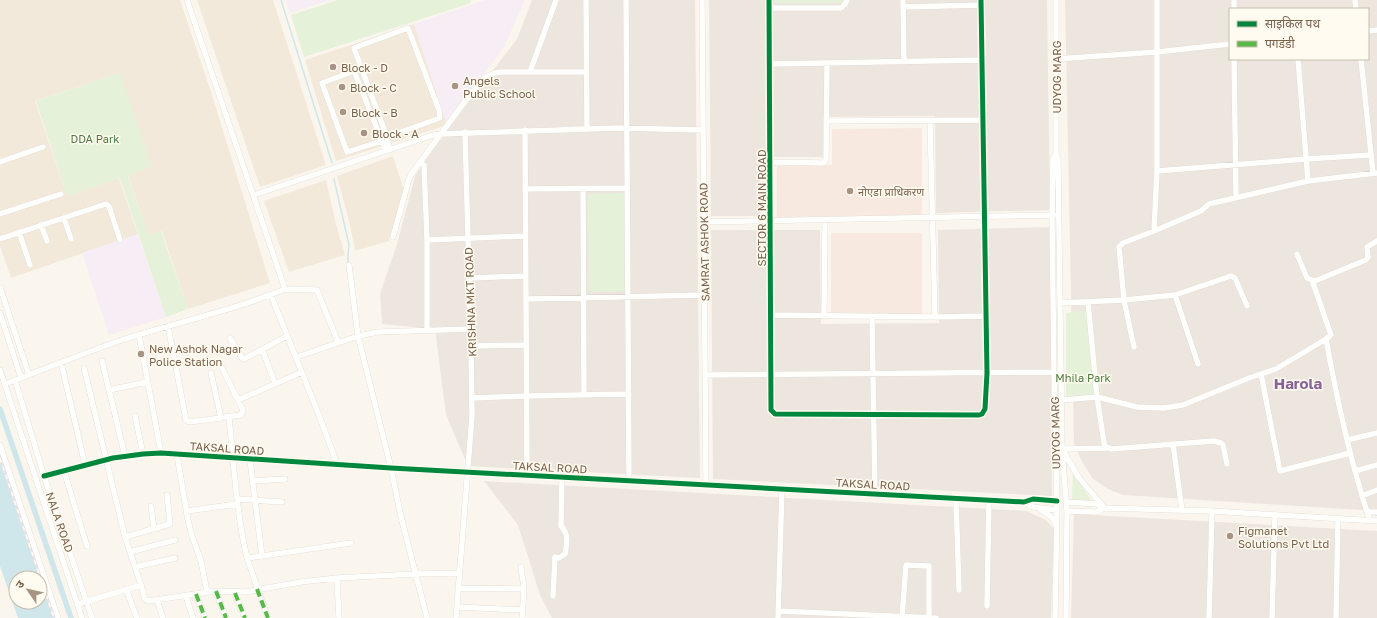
<svg xmlns="http://www.w3.org/2000/svg" width="1377" height="618" viewBox="0 0 1377 618" font-family="'Golos Text','Noto Sans Devanagari',sans-serif">
	<rect width="100%" height="100%" fill="#faf6ee"/>
	<path fill="#f3e9db" d="M0 0H180L212 95 270 283 188 309 162 231 148 235 128 175 120 73 35 101 67 196 119 178 138 234 11 278 0 246Z
		M197 0H273L326 165 260 187Z
		M414 24 447 125 336 161 305 60Z
		M393 156 404 190 389 241 355 251 350 225 337 176Z
		M326 180 337 228 345 255 289 272 264 201Z"/>
	<path fill="#f7e9df" d="M922 128V217L777 218V166L832 165V129Z
		M831 233H922V315H831Z"/>
	<path fill="#ede6de" fill-rule="evenodd" d="M532 0H695L700 478 468 466 446 415 435 329 382 324 380 294 397 244 415 176 436 144 517 39Z
		M709 0H1047L1050 210 936 213 935 116 823 117V157H760L761 216H711Z
		M1065 0H1377V511L1123 495 1108 489 1093 479 1082 462 1074 443ZM1230 9H1368V59H1230Z
		M1050 227 1052 496 713 479 711 230H820L821 324 939 323 938 230Z
		M484 481 1026 511 1046 520 1054 529 1051 618H552L540 595 518 525Z
		M1074 514 1377 531V618H1071Z"/>
	<path fill="#f7edf5" d="M286 0H327V1L290 13Z
		M485 0H525L504 47 447 125 414 24Z
		M138 234 166 317 109 335 82 253Z"/>
	<path fill="#e5f1d8" d="M338 0H470L471 3 304 57 291 15Z
		M773 0H845V3H773Z
		M120 73 152 167 128 176 148 235 161 231 188 309 166 317 120 178 67 196 36 101Z
		M626 193 628 291 589 292 588 194Z
		M1089 310 1102 393 1066 397V313Z
		M1073 472 1091 500H1072Z"/>
	<path fill="#cfe6ea" fill-rule="evenodd" d="M0 462 54 618H18L0 566ZM16 578H40V602H16Z"/>
	<g fill="none" stroke-linecap="round" stroke-linejoin="round">
		<path stroke="#cfe6ea" stroke-width="1.5" d="M281 0 332 163
			M334 179 349 245 348 254V263
			M1375 515H1377"/>
		<path stroke="#cfe6ea" stroke-width="5.5" d="M0 409 71 618"/>
		<defs>
			<path id="minor" d="M586 0 587 129
				M626 0 629 481
				M702 0 706 484
				M769 0 771 410 775 414 979 415 982 414 985 409 987 373 981 0
				M903 0 904 62
				M1056 0V154L1058 159 1062 449 1067 511 1066 618
				M1157 0V171L1154 231 1201 211 1209 204 1308 181 1377 173
				M1234 0V9
				M1355 0 1356 9
				M903 7 981 5
				M769 8H841L845 4 847 0
				M1368 31 1377 30
				M1056 59 1157 52 1230 44
				M1234 59 1236 197
				M1298 59 1308 181
				M1361 59 1373 173
				M771 64 982 60
				M530 72 556 0
				M827 121 983 120
				M930 121 935 317
				M525 130 527 476
				M387 137 440 118 439 110 408 28 354 48 387 137 390 150
				M382 141 354 71 322 83 347 152 382 141 386 151
				M0 162 43 147
				M771 162 823 163 826 160 827 63
				M424 165 427 240
				M1157 171 1306 159 1371 155
				M525 189 627 188
				M583 189 584 395
				M254 195 433 135 442 134 618 128 703 130
				M0 214 61 194
				M64 218 71 239
				M704 222 1054 215
				M41 225 47 241
				M19 232 30 265
				M393 237 409 179 412 173 478 84 485 77 495 73 502 72H586
				M0 239 106 204 109 206 120 240
				M1297 254 1307 278 1314 281
				M349 265 358 336 391 468 401 517 427 618
				M469 278 526 276
				M0 287 29 375
				M285 289 317 290 338 342
				M271 295 319 415 337 464
				M1175 295 1198 364
				M526 299 705 295
				M1088 302 1097 397 1104 443 1105 446 1111 449 1214 441 1221 443 1223 445 1227 464
				M1060 303 1124 300 1175 295 1231 276 1235 278 1247 306
				M0 313 21 378
				M771 315 935 317 986 316
				M824 316 825 220
				M872 317 875 494
				M168 326 186 420 189 422 221 418 211 373
				M427 330V240L525 236
				M139 335 161 453
				M230 338 242 358 244 359 287 336
				M1326 339 1331 335 1313 283 1315 281 1366 260 1368 257 1367 247 1377 241
				M471 346 526 345
				M1134 347 1124 300 1119 247 1123 243 1154 231
				M262 349 275 383
				M297 357 358 336 378 332 471 329
				M102 361 125 456
				M61 362 85 465
				M84 368 125 537 141 585
				M222 368 243 410 241 415 225 417
				M0 370 82 618
				M1261 374 1280 471 1350 453
				M705 375 1054 372
				M15 380 44 476 92 618
				M5 384C43 370 81 354 119 341 174 323 232 311 285 289L187 0
				M109 390 147 382
				M472 398 526 396 629 394
				M238 400 302 372
				M1062 400 1097 397 1137 407 1164 408 1183 405 1249 378 1276 369 1326 339C1337 400 1350 461 1370 521
				M135 416 143 454
				M229 417C234 464 236 511 247 558
				M1347 440 1377 433
				M1173 444 1182 510
				M0 445 58 618
				M177 455 188 520 191 533 201 561 207 592
				M250 460 262 556 351 543
				M64 471 87 546
				M1355 471 1377 465
				M44 476 113 458 143 454 161 453 391 468 1024 502 1033 499 1057 501
				M252 481 285 479
				M1362 496 1377 490
				M237 499 282 502
				M956 499 959 590
				M1024 502 1033 507 1057 510
				M1066 502 1097 504 1104 508 1212 511 1377 521
				M151 506 154 529
				M1103 506 1079 478 1062 449 1108 448
				M1041 510C1049 514 1053 517 1056 525
				M187 511 237 504
				M1067 511 1097 512 1104 508
				M1367 512H1377
				M125 537 170 524 167 495
				M130 552 175 540
				M262 556 247 558 268 618
				M135 567 175 558
				M521 567 524 589 522 618
				M337 578 339 618
				M458 588 524 589
				M126 589 137 618
				M216 591 226 618
				M235 593 245 618
				M196 594 205 618
				M186 596 193 618
				M553 596 555 557 559 558 565 554C567 543 569 534 561 526L562 478
				M157 600 163 618
				M78 604 141 585 145 599 148 601 216 591 245 592 301 582 337 578 415 574 459 573
				M987 606 989 500
				M457 607 523 610
				M778 611 936 618
				M902 617 906 565 929 566V618
				M456 618 472 416 471 346 465 132
				M778 618 782 489
				M1055 618 1057 510 1054 372 1052 215 1053 159 1056 154
				M1209 618 1212 511
				M1272 618 1275 515
				M1336 618 1338 519"/>
		</defs>
		<use href="#minor" stroke="#d9d3cc" stroke-width="6"/>
		<use href="#minor" stroke="#fefefc" stroke-width="5.5"/>
		<defs>
			<path id="rail" d="M0 458 54 618"/>
		</defs>
		<use href="#rail" stroke="#e6e3e6" stroke-width="3"/>
		<use href="#rail" stroke="#fffbf1" stroke-width="1.5" stroke-dasharray="4.5" stroke-linecap="butt"/>
		<path stroke="#58b947" stroke-width="4" stroke-dasharray="8 4" stroke-linecap="butt" d="M257 589 268 618
			M216 591 226 618
			M235 593 245 618
			M196 594 205 618"/>
		<defs>
			<path id="cycleway" d="M769 0 771 410 775 414 979 415 982 414 985 409 987 373 981 0
				M44 476 113 458 143 454 161 453 391 468 1024 502 1033 499 1057 501"/>
		</defs>
		<use href="#cycleway" stroke="#fffbf1" stroke-width="8"/>
		<use href="#cycleway" stroke="#00873e" stroke-width="5"/>
	</g>
	<g fill="#a79483" stroke="#fffbf1" stroke-width="1.5">
		<circle cx="333" cy="67" r="4"/>
		<circle cx="455" cy="86" r="4"/>
		<circle cx="342" cy="87" r="4"/>
		<circle cx="343" cy="112" r="4"/>
		<circle cx="364" cy="133" r="4"/>
		<circle cx="850" cy="191" r="4"/>
		<circle cx="141" cy="354" r="4"/>
		<circle cx="1230" cy="536" r="4"/>
	</g>
	<g text-anchor="middle" dominant-baseline="central" stroke-width="3" stroke-linejoin="round" paint-order="stroke">
		<g font-size="11" fill="#7b604a" stroke="#fffbf1" text-anchor="start">
			<text x="341" y="67">Block - D</text>
			<text x="463" y="80">Angels<tspan x="463" dy="13">Public School</tspan></text>
			<text x="350" y="87">Block - C</text>
			<text x="351" y="112">Block - B</text>
			<text x="372" y="133">Block - A</text>
			<text x="858" y="191">नोएडा प्राधिकरण</text>
			<text x="149" y="348">New Ashok Nagar<tspan x="149" dy="13">Police Station</tspan></text>
			<text x="1238" y="530">Figmanet<tspan x="1238" dy="13">Solutions Pvt Ltd</tspan></text>
		</g>
		<g font-size="11" fill="#7b604a" stroke="#fffbf1">
			<text transform="translate(1056 77) rotate(-90)">UDYOG MARG</text>
			<text transform="translate(761 208) rotate(-90)">SECTOR 6 MAIN ROAD</text>
			<text transform="translate(704 242) rotate(-91)">SAMRAT ASHOK ROAD</text>
			<text transform="translate(470 302) rotate(-92)">KRISHNA MKT ROAD</text>
			<text transform="translate(1055 433) rotate(-91)">UDYOG MARG</text>
			<text transform="translate(227 448) rotate(4)">TAKSAL ROAD</text>
			<text transform="translate(550 467) rotate(3)">TAKSAL ROAD</text>
			<text transform="translate(873 484) rotate(3)">TAKSAL ROAD</text>
			<text transform="translate(60 522) rotate(71)">NALA ROAD</text>
		</g>
		<g font-size="11" fill="#4c7b3f" stroke="#fffbf1">
			<text x="95" y="138">DDA Park</text>
			<text x="1083" y="377">Mhila Park</text>
		</g>
		<g font-size="15" font-weight="bold" fill="#896396" stroke="#fffbf1">
			<text x="1298" y="383">Harola</text>
		</g>
	</g>
	<rect x="1229" y="8" width="140" height="52" fill="#fffbf1" stroke="#cabdae"/>
	<rect x="1237" y="21" width="20" height="6" fill="#00873e" stroke="#cabdae"/>
	<text x="1265" y="28" font-size="12" fill="#7b604a">साइकिल पथ</text>
	<rect x="1237" y="41" width="20" height="6" fill="#58b947" stroke="#cabdae"/>
	<text x="1265" y="48" font-size="12" fill="#7b604a">पगडंडी</text>
	<g transform="translate(28 590) rotate(304)"><circle r="19" fill="#fffbf1" stroke="#cabdae"/>
	<path d="M0-3L7 15L0 10L-7 15Z" fill="#a79483"/>
	<text y="-6" font-size="11" font-weight="bold" text-anchor="middle" fill="#7b604a">उ</text>
	</g>
</svg>
